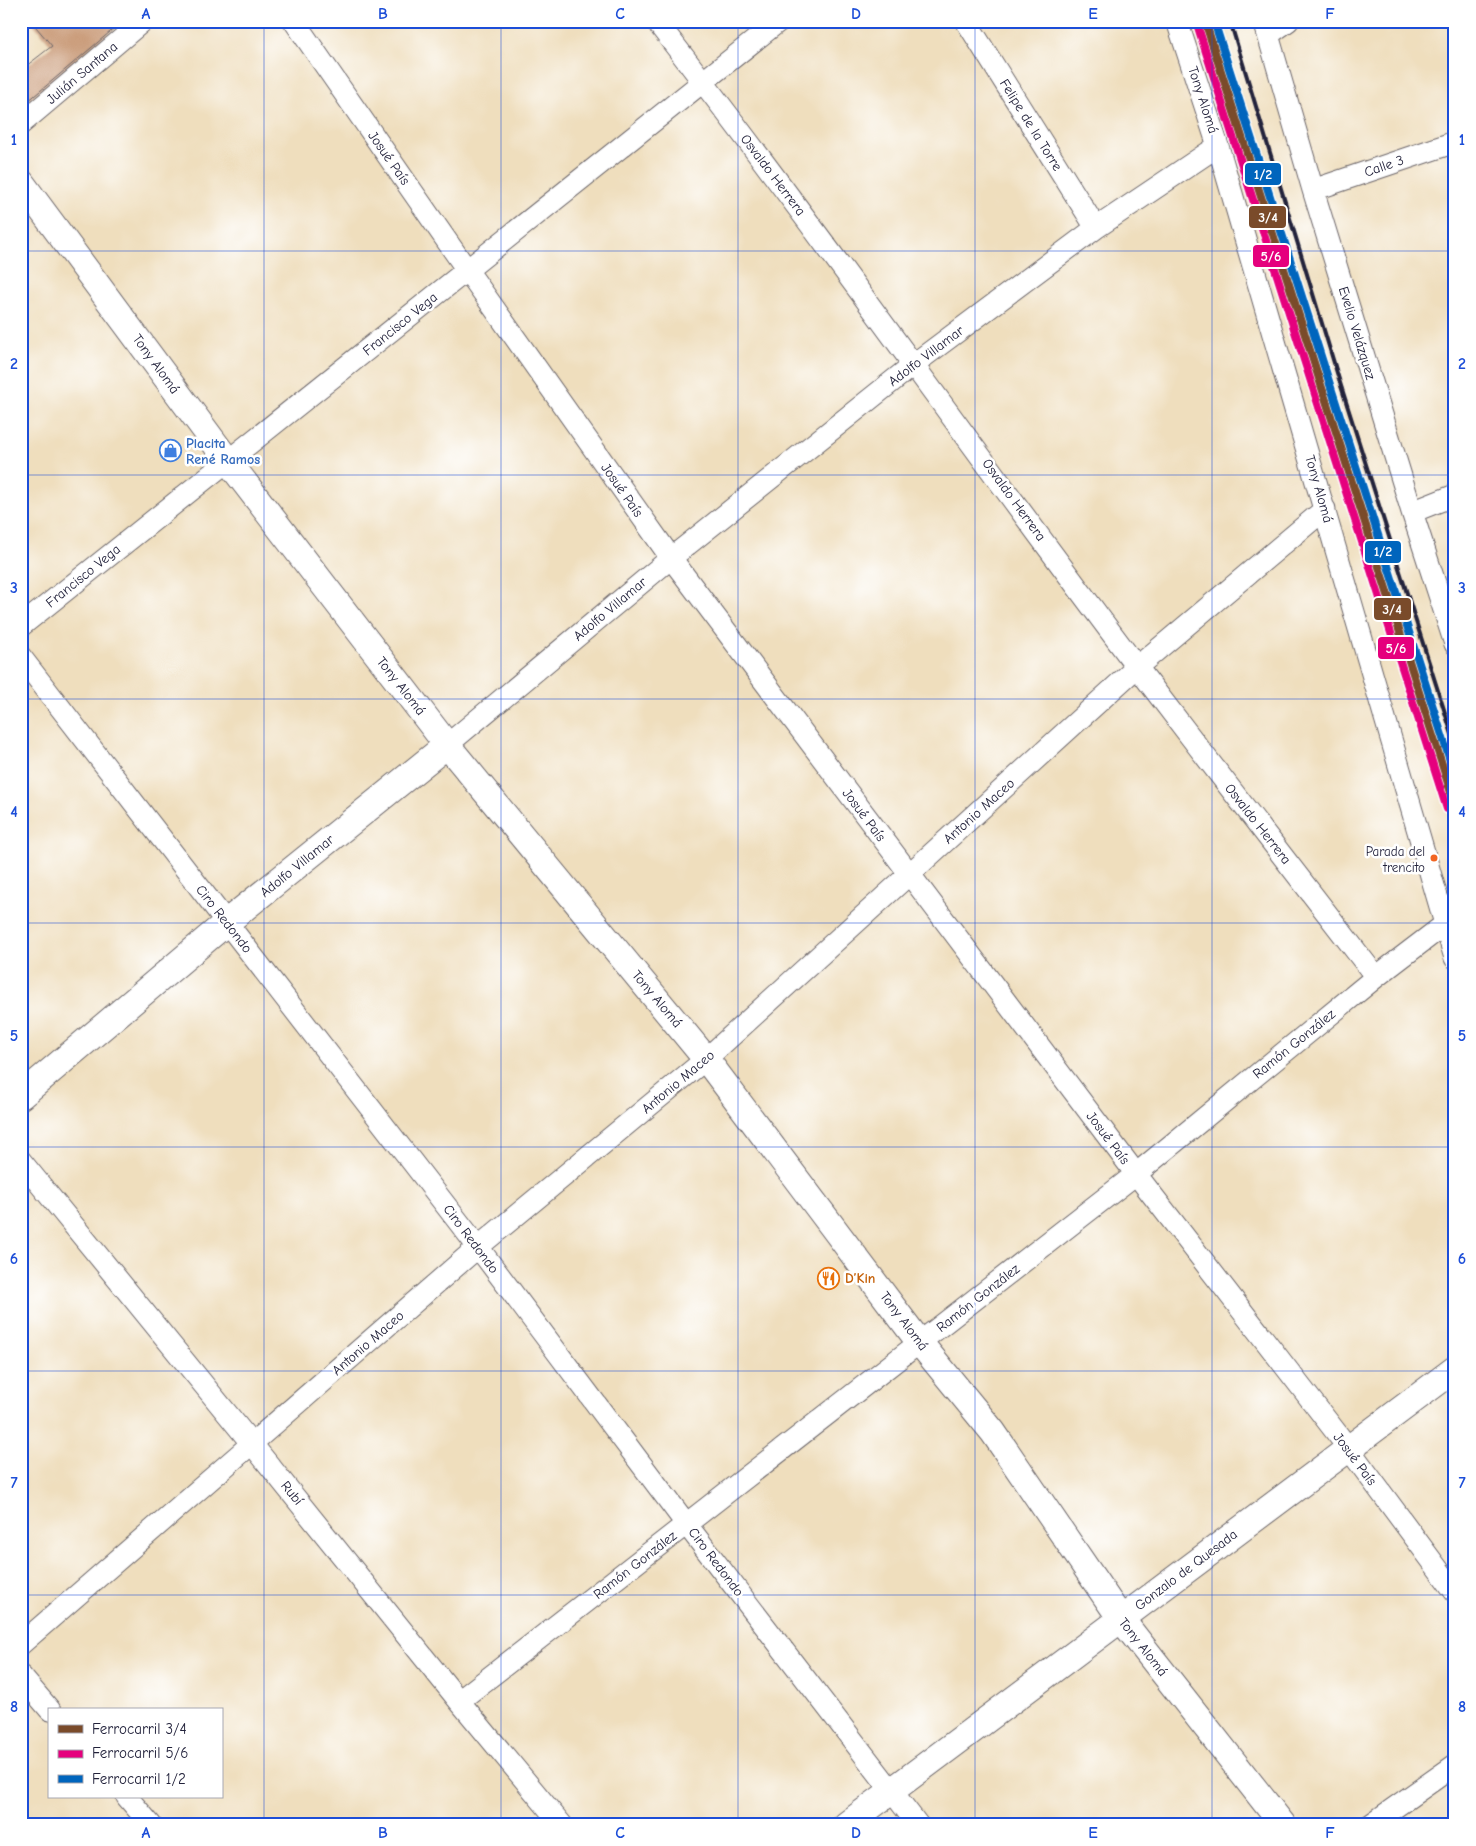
<svg xmlns="http://www.w3.org/2000/svg" width="1476" height="1846" viewBox="0 0 1476 1846" font-family="'Comic Neue',sans-serif">
	<rect width="100%" height="100%" fill="#fff"/>
	<filter id="ink" filterUnits="userSpaceOnUse"><feTurbulence type="fractalNoise" baseFrequency=".02" numOctaves="2"/><feDisplacementMap in="SourceGraphic" scale="10" xChannelSelector="R" yChannelSelector="G"/><feConvolveMatrix kernelMatrix="1 2 1 2 8 2 1 2 1" color-interpolation-filters="sRGB"/></filter>
	<filter id="wash" filterUnits="userSpaceOnUse"><feTurbulence type="fractalNoise" baseFrequency=".0096" numOctaves="4" result="noise"/><feDisplacementMap in="SourceGraphic" scale="20" xChannelSelector="R" yChannelSelector="G"/><feGaussianBlur stdDeviation="1.12" result="paint"/><feColorMatrix in="noise" values="0 0 0 0 0 0 0 0 0 0 0 0 0 0 0 0 0 1.4 0 .05"/><feComposite in="paint" operator="in"/></filter>
	<g filter="url(#wash)">
		<rect width="100%" height="100%" fill="#efdebd"/>
		<g id="blocks">
			<path fill="#ca9c7a" d="M31 21H123L21 107V70L52 46Z"/>
		</g>
	</g>
	<g filter="url(#ink)">
		<use href="#blocks" fill-opacity="0" stroke="#6a6468" stroke-width="1"/>
		<g fill="none" stroke-linecap="round" stroke-linejoin="round">
			<defs>
				<path id="minor" d="M294 21 467 270 671 558 1136 1174 1349 1449 1455 1592
					M656 21C821 233 975 453 1137 667 1216 771 1297 874 1376 977
					M966 21 1096 228
					M1177 21 1218 146 1455 958
					M1264 21 1313 190 1412 512 1455 644
					M1268 35 1288 21
					M21 124 143 21
					M1313 190 1455 142
					M1412 512 1455 495
					M21 626 779 21
					M21 657 478 1247 687 1525 918 1825
					M447 745 671 558 914 364 1096 228 1218 146
					M21 1161 252 1444 459 1701 562 1825
					M21 1644 478 1247 706 1059 1137 667 1325 509
					M21 1676 50 1710
					M459 1701 1136 1174 1376 977 1444 925
					M127 1797 151 1825
					M1370 1825 1455 1765"/>
				<path id="tertiary" d="M21 182 228 461 447 745 706 1059 920 1343 993 1432 1121 1619 1283 1825
					M21 1096 227 922 447 745
					M846 1825 1455 1369"/>
			</defs>
			<use href="#minor" stroke="#6a6468" stroke-width="23"/>
			<use href="#tertiary" stroke="#6a6468" stroke-width="28"/>
			<use href="#minor" stroke="#fff" stroke-width="21"/>
			<use href="#tertiary" stroke="#fff" stroke-width="26"/>
			<path stroke="#22223b" stroke-width="4" d="M1230 21 1341 386 1455 744"/>
			<defs>
				<path id="rail-1" d="M1205 21 1455 805"/>
				<path id="rail-2" d="M1197 24 1447 809"/>
				<path id="rail-3" d="M1214 21 1455 776"/>
			</defs>
			<use href="#rail-1" stroke="#fff" stroke-width="11"/>
			<use href="#rail-2" stroke="#fff" stroke-width="11"/>
			<use href="#rail-3" stroke="#fff" stroke-width="11"/>
			<use href="#rail-1" stroke="#7a4b2a" stroke-width="8"/>
			<use href="#rail-2" stroke="#e5007d" stroke-width="8"/>
			<use href="#rail-3" stroke="#0065bd" stroke-width="8"/>
		</g>
	</g>
	<path fill="none" stroke="#1d4ed8" stroke-width="1" stroke-opacity="0.55" d="M264 21V1825M501 21V1825M738 21V1825M975 21V1825M1212 21V1825M21 251H1455M21 475H1455M21 699H1455M21 923H1455M21 1147H1455M21 1371H1455M21 1595H1455"/>
	<defs>
		<symbol id="shop-ring" viewBox="-11 -11 22 22"><circle r="9.5" fill="#fff" stroke="#3f7fe0" stroke-width="1.5"/><path d="M-5-2.5h2.3a2.7 3.5 0 0 1 5.4 0H5L5.5 6h-11ZM-1.5-2.5h3a1.5 2.3 0 0 0-3 0Z" fill="#3f7fe0"/></symbol>
		<symbol id="restaurant-ring" viewBox="-11 -11 22 22"><circle r="9.5" fill="#fff" stroke="#e8710a" stroke-width="1.5"/><path d="M-5-6h1v4h1v-4h1v4h1v-4h1v5L-1.5 .5V6h-2V.5L-5-1ZM5-6V6H3V1.5H1.5Q1.5-4 5-6Z" fill="#e8710a"/></symbol>
	</defs>
	<g fill-rule="evenodd">
		<use href="#shop-ring" x="158" y="438" width="25" height="25"/>
		<use href="#restaurant-ring" x="816" y="1266" width="25" height="25"/>
	</g>
	<circle fill="#f26522" stroke="#fff" stroke-width="2" cx="1434" cy="858" r="4.5"/>
	<g text-anchor="middle" dominant-baseline="central" stroke-width="5" stroke-linejoin="round" paint-order="stroke">
		<g font-size="13" fill="#22223b" stroke="#fff" text-anchor="end">
			<text x="1425" y="851">Parada del<tspan x="1425" dy="16">trencito</tspan></text>
		</g>
		<g font-size="14" fill="#22223b" stroke="#fff">
			<text transform="translate(82 73) rotate(-40)">Julián Santana</text>
			<text transform="translate(1203 100) rotate(72)">Tony Alomá</text>
			<text transform="translate(1031 125) rotate(58)">Felipe de la Torre</text>
			<text transform="translate(389 158) rotate(55)">Josué País</text>
			<text transform="translate(1384 166) rotate(-19)">Calle 3</text>
			<text transform="translate(773 175) rotate(53)">Osvaldo Herrera</text>
			<text transform="translate(400 324) rotate(-39)">Francisco Vega</text>
			<text transform="translate(1357 333) rotate(73)">Evelio Velázquez</text>
			<text transform="translate(926 356) rotate(-37)">Adolfo Villamar</text>
			<text transform="translate(156 364) rotate(54)">Tony Alomá</text>
			<text transform="translate(1319 489) rotate(74)">Tony Alomá</text>
			<text transform="translate(622 490) rotate(55)">Josué País</text>
			<text transform="translate(1014 500) rotate(54)">Osvaldo Herrera</text>
			<text transform="translate(83 576) rotate(-39)">Francisco Vega</text>
			<text transform="translate(610 609) rotate(-40)">Adolfo Villamar</text>
			<text transform="translate(401 686) rotate(52)">Tony Alomá</text>
			<text transform="translate(979 811) rotate(-42)">Antonio Maceo</text>
			<text transform="translate(864 815) rotate(53)">Josué País</text>
			<text transform="translate(1258 824) rotate(52)">Osvaldo Herrera</text>
			<text transform="translate(297 866) rotate(-39)">Adolfo Villamar</text>
			<text transform="translate(224 919) rotate(52)">Ciro Redondo</text>
			<text transform="translate(657 999) rotate(50)">Tony Alomá</text>
			<text transform="translate(1294 1044) rotate(-39)">Ramón González</text>
			<text transform="translate(678 1082) rotate(-40)">Antonio Maceo</text>
			<text transform="translate(1108 1138) rotate(53)">Josué País</text>
			<text transform="translate(471 1239) rotate(53)">Ciro Redondo</text>
			<text transform="translate(978 1298) rotate(-38)">Ramón González</text>
			<text transform="translate(904 1321) rotate(53)">Tony Alomá</text>
			<text transform="translate(368 1343) rotate(-41)">Antonio Maceo</text>
			<text transform="translate(1355 1459) rotate(53)">Josué País</text>
			<text transform="translate(292 1493) rotate(51)">Rubí</text>
			<text transform="translate(716 1562) rotate(53)">Ciro Redondo</text>
			<text transform="translate(635 1565) rotate(-38)">Ramón González</text>
			<text transform="translate(1186 1570) rotate(-37)">Gonzalo de Quesada</text>
			<text transform="translate(1143 1647) rotate(52)">Tony Alomá</text>
		</g>
		<g font-size="14" font-weight="bold" fill="#366cbe" stroke="#fff" text-anchor="start">
			<text x="186" y="443">Placita<tspan x="186" dy="16">René Ramos</tspan></text>
		</g>
		<g font-size="14" font-weight="bold" fill="#c56008" stroke="#fff" text-anchor="start">
			<text x="845" y="1278">D’Kin</text>
		</g>
	</g>
	<g stroke="#fff" stroke-width="2">
		<rect x="1244" y="162" width="38" height="24" rx="5" fill="#0065bd"/>
		<rect x="1248" y="205" width="39" height="24" rx="5" fill="#7a4b2a"/>
		<rect x="1252" y="244" width="38" height="24" rx="5" fill="#e5007d"/>
		<rect x="1364" y="540" width="38" height="24" rx="5" fill="#0065bd"/>
		<rect x="1373" y="597" width="39" height="24" rx="5" fill="#7a4b2a"/>
		<rect x="1377" y="636" width="38" height="24" rx="5" fill="#e5007d"/>
	</g>
	<g font-size="14" text-anchor="middle" font-weight="bold" fill="#fff">
		<text x="1263" y="179">1/2</text>
		<text x="1268" y="222">3/4</text>
		<text x="1271" y="261">5/6</text>
		<text x="1383" y="556">1/2</text>
		<text x="1392" y="614">3/4</text>
		<text x="1396" y="653">5/6</text>
	</g>
	<rect width="1476" height="1846" fill="none" stroke="#fff" stroke-width="55"/>
	<rect x="48" y="1708" width="175" height="90" fill="#ffffff" stroke="#a7a7b1"/>
	<rect x="58" y="1725" width="25" height="8" fill="#7a4b2a" stroke="#a7a7b1"/>
	<text x="92" y="1734" font-size="15" fill="#22223b">Ferrocarril 3/4</text>
	<rect x="58" y="1750" width="25" height="8" fill="#e5007d" stroke="#a7a7b1"/>
	<text x="92" y="1758" font-size="15" fill="#22223b">Ferrocarril 5/6</text>
	<rect x="58" y="1775" width="25" height="8" fill="#0065bd" stroke="#a7a7b1"/>
	<text x="92" y="1784" font-size="15" fill="#22223b">Ferrocarril 1/2</text>
	<rect x="28" y="28" width="1420" height="1790" fill="none" stroke="#1d4ed8" stroke-width="2"/>
	<g font-size="16" text-anchor="middle" font-weight="bold" fill="#1d4ed8">
		<text x="146" y="19">A</text>
		<text x="383" y="19">B</text>
		<text x="620" y="19">C</text>
		<text x="856" y="19">D</text>
		<text x="1093" y="19">E</text>
		<text x="1330" y="19">F</text>
		<text x="14" y="145">1</text>
		<text x="1462" y="145">1</text>
		<text x="14" y="369">2</text>
		<text x="1462" y="369">2</text>
		<text x="14" y="593">3</text>
		<text x="1462" y="593">3</text>
		<text x="14" y="817">4</text>
		<text x="1462" y="817">4</text>
		<text x="14" y="1041">5</text>
		<text x="1462" y="1041">5</text>
		<text x="14" y="1264">6</text>
		<text x="1462" y="1264">6</text>
		<text x="14" y="1488">7</text>
		<text x="1462" y="1488">7</text>
		<text x="14" y="1712">8</text>
		<text x="1462" y="1712">8</text>
		<text x="146" y="1838">A</text>
		<text x="383" y="1838">B</text>
		<text x="620" y="1838">C</text>
		<text x="856" y="1838">D</text>
		<text x="1093" y="1838">E</text>
		<text x="1330" y="1838">F</text>
	</g>
</svg>
